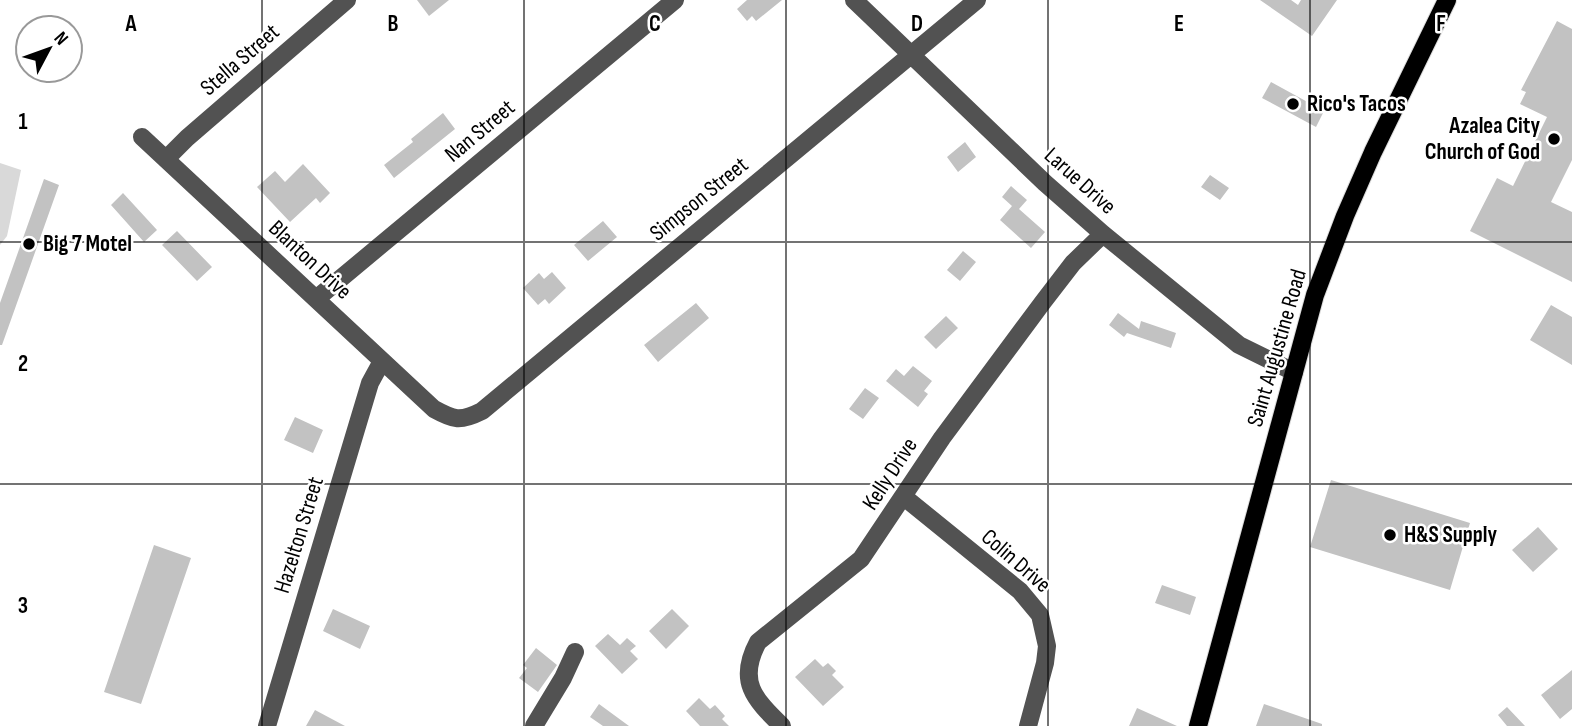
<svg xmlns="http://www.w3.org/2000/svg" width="1572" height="726" viewBox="0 0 1572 726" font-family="'Sofia Sans Condensed',sans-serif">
	<rect width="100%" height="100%" fill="#fff"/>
	<path fill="#d9d9d9" d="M0 163 21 170 7 236 0 245Z"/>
	<path fill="#c2c2c2" d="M417 0H449L429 16Z
		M747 0H782L756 21 752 16 747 21 737 9Z
		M1260 0H1291L1298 5 1301 0H1337L1312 36Z
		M1557 21 1572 29V160L1551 202 1572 212V282L1470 231 1497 178 1513 186 1547 117 1520 104 1526 92 1521 90Z
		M1271 82 1324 111 1316 127 1262 98Z
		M443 113 455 129 394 178 384 165 413 142 411 139Z
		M965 142 976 157 958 172 947 157Z
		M303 164 330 193 320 203 316 198 290 222 257 187 275 171 285 182Z
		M1210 175 1229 188 1220 200 1201 187Z
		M44 179 59 185 2 345H0V303Z
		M1011 186 1027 200 1019 209 1045 232 1031 248 1000 220 1012 206 1002 197Z
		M123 193 157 230 144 242 111 205Z
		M603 221 617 237 588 261 574 245Z
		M177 231 212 267 197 281 162 245Z
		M963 251 976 262 960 281 947 270Z
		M552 272 566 288 549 304 545 299 538 305 523 288 539 273 544 279Z
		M696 303 709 318 658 362 644 345Z
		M1551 305 1572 317V365L1530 340Z
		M1118 313 1139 329 1141 321 1176 333 1171 348 1127 333 1124 337 1109 325Z
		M946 316 958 328 936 349 924 337Z
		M913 366 932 381 924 391 928 394 918 407 886 381 896 369 904 376Z
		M865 388 879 398 863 419 849 409Z
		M295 417 323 430 313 453 284 440Z
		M1331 480 1470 523 1450 590 1310 547Z
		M1538 527 1558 549 1533 572 1512 550Z
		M154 545 191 558 141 704 104 692Z
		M1162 585 1196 597 1190 615 1155 603Z
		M333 609 370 626 360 649 323 631Z
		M672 609 689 626 666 649 649 631Z
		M608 634 620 645 627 638 636 646 630 651 638 659 622 674 595 646Z
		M536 648 557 665 538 692 519 678 527 668 523 665Z
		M815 659 823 667 828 663 836 671 832 675 844 687 823 706 795 677Z
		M1572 670V709L1560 719 1541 695Z
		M699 698 710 709 715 705 725 716 722 719 729 726H700L686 711Z
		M599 704 629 726H603L590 717Z
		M1264 704 1322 724V726H1256Z
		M1507 707 1525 726H1507L1498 715Z
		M1137 708 1177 726H1129Z
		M315 710 345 726H306Z"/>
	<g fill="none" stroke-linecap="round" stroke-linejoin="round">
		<defs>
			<path id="major" d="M1198 726 1315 295 1345 216 1373 152 1447 0"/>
		</defs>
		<use href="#major" stroke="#dbdbdb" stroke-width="20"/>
		<path stroke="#525252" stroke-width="18" d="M854 0 1045 183 1103 234 1239 345 1294 372
			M142 137 434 409C454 420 460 422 482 411L977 0
			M167 158 187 138 347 0
			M316 299 675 0
			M904 497 1020 591 1040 615 1047 646 1045 663 1028 726
			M267 726 370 383 382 361
			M534 726 563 678 575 652
			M782 726C754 699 737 681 758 642L861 559 942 438 1043 302 1073 263 1103 234"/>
		<use href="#major" stroke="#000" stroke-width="18"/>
	</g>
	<path fill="none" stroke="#000" stroke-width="2" stroke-opacity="0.55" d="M262 0V726M524 0V726M786 0V726M1048 0V726M1310 0V726M0 242H1572M0 484H1572"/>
	<g fill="#000" stroke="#fff" stroke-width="2.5">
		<circle cx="1293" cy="104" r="7"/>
		<circle cx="1554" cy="139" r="7"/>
		<circle cx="29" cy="244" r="7"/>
		<circle cx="1390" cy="535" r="7"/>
	</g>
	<g text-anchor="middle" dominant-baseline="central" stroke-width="5" stroke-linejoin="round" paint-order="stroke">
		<g font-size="23" fill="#000" stroke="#fff">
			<text transform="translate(240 60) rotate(-41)">Stella Street</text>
			<text transform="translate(480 131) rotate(-40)">Nan Street</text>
			<text transform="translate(1080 181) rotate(42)">Larue Drive</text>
			<text transform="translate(699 199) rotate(-39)">Simpson Street</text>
			<text transform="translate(310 260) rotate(43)">Blanton Drive</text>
			<text transform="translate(1277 348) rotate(-74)">Saint Augustine Road</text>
			<text transform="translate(890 474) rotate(-57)">Kelly Drive</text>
			<text transform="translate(299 535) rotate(-73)">Hazelton Street</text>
			<text transform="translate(1016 561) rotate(41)">Colin Drive</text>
		</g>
		<g font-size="23" font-weight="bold" fill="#000" stroke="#fff" text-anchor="start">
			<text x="1307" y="104">Rico's Tacos</text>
			<text x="1540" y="126" text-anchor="end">Azalea City<tspan x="1540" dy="26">Church of God</tspan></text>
			<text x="43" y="244">Big 7 Motel</text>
			<text x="1404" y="535">H&amp;S Supply</text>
		</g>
	</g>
	<g font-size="23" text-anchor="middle" font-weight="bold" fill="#000" stroke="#fff" stroke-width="5" stroke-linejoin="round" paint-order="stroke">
		<text x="131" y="31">A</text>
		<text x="393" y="31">B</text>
		<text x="655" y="31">C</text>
		<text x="917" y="31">D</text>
		<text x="1179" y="31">E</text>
		<text x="1441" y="31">F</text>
		<text x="23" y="129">1</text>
		<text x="23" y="371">2</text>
		<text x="23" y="613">3</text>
	</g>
	<g transform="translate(49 49) rotate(49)"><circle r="33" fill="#ffffff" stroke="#999999" stroke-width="2"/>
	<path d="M0-5L12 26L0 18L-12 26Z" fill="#000000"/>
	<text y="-10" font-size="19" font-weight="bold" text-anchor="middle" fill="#000000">N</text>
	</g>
</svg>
